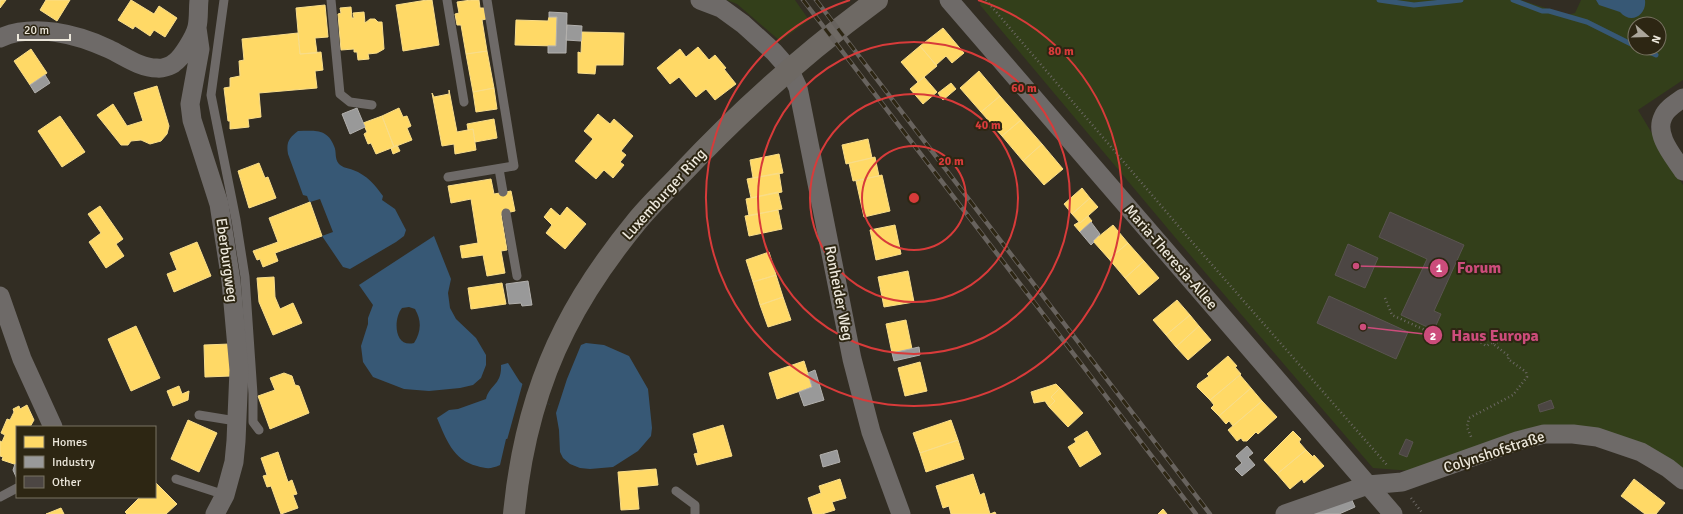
<svg xmlns="http://www.w3.org/2000/svg" width="1683" height="514" viewBox="0 0 1683 514" font-family="Signika,sans-serif">
	<rect width="100%" height="100%" fill="#322d23"/>
	<path fill="#333f1a" fill-rule="evenodd" d="M727 0H795L809 20 780 41 737 4Z
		M981 0H1521L1567 15 1575 13 1581 0H1683V80L1638 110 1683 185V470L1586 427 1411 471 1373 468 1179 242 980 5ZM1635 24H1659V48H1635Z"/>
	<path fill="#375875" fill-rule="evenodd" d="M1596 0H1645C1647 15 1631 25 1620 12L1599 5Z
		M298 131C314 131 327 128 334 146 337 152 334 158 339 164 343 168 348 168 353 170 367 175 375 185 383 196L382 200 395 209 406 230 404 236 396 242 350 269 343 267 322 236 307 196 303 195 288 154C286 142 289 138 298 131Z
		M434 236 451 279 448 293 450 308 456 319 476 338 486 355V365L481 378 473 385 460 388 429 391 404 389 373 377 363 362 361 346 368 324V318L373 305 359 285ZM409 307 415 309C422 321 421 332 414 343 394 348 393 319 402 308Z
		M586 343 604 345 629 356 648 389 652 428 651 436 638 451 613 467 590 469 580 468 570 464 563 458 560 452 559 430 556 413 567 379 581 345Z
		M508 363 520 382 550 405 524 437 506 439 500 465C491 469 487 469 477 466 453 460 446 439 437 418L449 410 458 409 486 399C489 385 502 385 501 365Z"/>
	<path fill="#322d23" d="M320 199 333 232 322 236 310 202Z
		M523 382 551 406 546 419 525 439 508 441 507 445V440Z"/>
	<path fill="#ffd966" stroke="#f9dd89" d="M0 0H6L0 8Z
		M46 0H70L57 21 40 10Z
		M131 0 154 14 159 6 177 18 165 37 154 30 150 36 135 26 133 29 118 20Z
		M427 0H432L439 45 403 51 396 5Z
		M471 0H479L480 8H484L486 19 482 20 487 51 466 54 461 25H457L455 14 459 13 457 2Z
		M325 5 328 37 315 38 317 53 300 54 296 8Z
		M351 7 352 18H354L353 13 364 12 365 23 370 19H375L378 22H382L384 49 377 53 368 54 369 59 358 60 357 52H354V49L341 50 338 14 341 13 340 8Z
		M549 17H557L556 46 515 45 516 20 548 21Z
		M943 28 964 53 952 63 946 56 936 65 920 46Z
		M582 32 624 33 623 65H596L595 74 578 73V52L581 53Z
		M298 33 300 54 321 52 323 70 315 71 317 88 259 93 261 117 248 119 249 127 230 129V121H228L224 88 230 87V78L240 76 239 61 244 60 242 39Z
		M920 46 937 66 918 82 901 62Z
		M698 47 709 60 715 55 726 68 724 69 736 84 715 100 706 89 696 97 679 77 670 84 657 68 680 49 686 57Z
		M31 49 47 73 30 85 14 61Z
		M487 51 494 88 473 92 466 54Z
		M979 71 1000 96 981 112 960 88Z
		M924 77 937 92 923 104 910 89Z
		M951 83 956 89 943 100 938 93Z
		M157 86 169 126 167 134 161 141 150 144 141 140 131 141 128 145H121L97 115 113 104 127 126 143 121 134 93Z
		M494 88 497 109 476 112 473 92Z
		M449 90 457 132 473 129 476 150 455 154 454 144 442 146 432 93 434 97 449 94Z
		M1000 96 1021 120 1002 136 981 112Z
		M399 108 403 117 407 116 411 126 407 128 412 140 394 147 382 116Z
		M598 114 610 124 614 119 633 136 621 151 626 155 620 162 624 165 613 178 604 170 596 179 575 161 593 139 584 131Z
		M60 116 85 152 62 167 38 131Z
		M382 116 394 147 376 154 371 143 368 144 364 134 367 132 363 123Z
		M494 119 497 138 475 142 473 129 468 130 467 124Z
		M1021 120 1042 144 1023 161 1002 136Z
		M868 139 872 158 846 164 842 145Z
		M1042 144 1063 169 1044 185 1023 161Z
		M397 145 400 151 393 154 391 148Z
		M779 154 783 173 753 178 750 160Z
		M875 157 879 176 853 181 849 163Z
		M259 163 265 178 268 177 276 198 249 208 238 171Z
		M779 173 782 192 751 198 747 179Z
		M882 175 890 211 864 217 856 181Z
		M491 179 494 194 511 191 515 211 501 214 507 250 501 251 505 273 487 276 483 255 462 258 460 246 478 243 471 199 451 203 448 186Z
		M1082 188 1090 198 1072 214 1064 204Z
		M778 192 782 209 749 216 746 199Z
		M1090 198 1098 207 1080 223 1072 214Z
		M310 202 322 236 275 253 278 261 263 267 260 259 257 260 253 251 278 242 269 218Z
		M100 206 123 239 116 244 124 256 106 268 89 242 101 233 88 214Z
		M567 207 586 224 565 249 546 233 552 225 544 217 551 208 560 216Z
		M778 210 782 229 749 236 745 216Z
		M1088 216 1092 221 1080 232 1074 225 1079 222 1080 223Z
		M895 225 901 254 876 260 870 230Z
		M1113 225 1128 243 1109 259 1093 241Z
		M197 242 211 276 174 292 167 274 177 270 170 253Z
		M1128 243 1144 261 1125 278 1109 259Z
		M769 252 776 275 753 282 746 260Z
		M1144 261 1159 278 1139 295 1125 278Z
		M908 271 914 302 884 307 878 277Z
		M776 275 783 297 760 305 753 282Z
		M274 277 275 297 280 309 293 303 302 323 273 335 259 302 257 278Z
		M502 283 506 304 471 309 468 288Z
		M783 297 791 320 768 327 760 305Z
		M1177 300 1190 315 1166 335 1153 320Z
		M1190 315 1199 326 1176 347 1166 335Z
		M906 320 912 349 892 353 886 324Z
		M136 326 160 378 131 391 108 339Z
		M1199 326 1211 340 1188 360 1176 347Z
		M230 344 231 376 205 377 204 345Z
		M1228 356 1237 366 1235 367 1241 374 1210 400 1197 387 1198 384 1209 376 1207 374Z
		M804 361 812 387 777 399 769 373Z
		M920 362 927 391 905 396 898 368Z
		M284 373 292 376 295 385 299 386 309 413 270 429 258 396 275 390 270 378Z
		M1240 375 1251 388 1219 416 1211 408 1214 405 1210 400Z
		M1056 384 1060 388 1051 397 1055 401 1049 407 1045 401 1034 403 1031 392Z
		M179 386 182 394 189 391 188 400 173 406 167 391Z
		M1060 388 1083 413 1068 427 1049 407 1055 401 1051 397Z
		M1251 388 1262 401 1233 426 1229 421 1226 424 1219 416Z
		M1262 401 1277 417 1258 434 1256 432 1247 441H1243L1241 438 1237 441 1228 430Z
		M27 405 34 420 30 427H17V465L2 460 3 457 0 456V441L2 442 5 435 1 433 7 419 10 420 14 412 13 409 19 406 20 409Z
		M188 420 217 433 199 472 171 459Z
		M951 420 958 440 920 453 913 433Z
		M723 425 732 456 697 465 694 454 698 453 693 434Z
		M1087 431 1101 454 1080 467 1068 447 1076 442 1074 439Z
		M1293 431 1301 439 1299 442 1306 450 1277 474 1264 460Z
		M958 440 964 459 926 472 920 453Z
		M1306 450 1313 457 1314 455 1324 466 1304 483 1302 479 1290 489 1277 474Z
		M278 452 288 482 292 480 297 494 293 495 298 508 281 514 271 486 267 487 263 476 267 475 261 458Z
		M656 469 658 485 637 487 639 509 621 510 618 472Z
		M973 474 980 495 984 493 990 514 995 512 996 514H951L949 506 943 508 936 486Z
		M840 479 846 498 832 502 835 510 822 514H813L808 498 821 493 819 486Z
		M1634 479 1665 503 1656 514H1645L1621 496Z
		M155 482 177 504 166 514H127L125 512 140 497H155Z
		M61 508 64 514H46Z
		M1163 509 1167 514H1158Z"/>
	<path fill="#999" stroke="#b2b0ad" d="M549 12 567 13 566 53H548V46H556L557 17H549Z
		M567 25 582 26 581 41 566 40Z
		M45 75 50 83 35 93 30 85Z
		M357 108 365 127 350 134 342 114Z
		M1091 222 1100 234 1093 241 1094 242 1091 245 1080 232Z
		M528 281 532 305 522 306 521 303 509 304 506 284Z
		M919 347 920 355 894 361 892 353Z
		M815 370 824 400 804 406 799 392 812 387 808 373Z
		M1247 446 1253 453 1248 457 1255 465 1242 476 1235 469 1242 463 1236 456Z
		M837 450 840 462 823 467 820 455Z
		M15 464 17 465V479L13 470Z
		M1351 498 1355 507 1339 514H1313Z"/>
	<g fill="none" stroke-linecap="round" stroke-linejoin="round">
		<path stroke="#375875" stroke-width="5" d="M1379 0 1414 5 1461 0
			M1513 0 1542 11H1549L1587 22 1635 46
			M1640 48 1656 55"/>
	</g>
	<path fill="#4c4643" stroke="#5a5451" d="M1390 212 1464 245 1434 311 1441 314 1434 330 1401 315 1427 259 1379 237Z
		M1348 244 1378 258 1365 288 1335 275Z
		M1329 296 1408 332 1396 359 1317 323Z
		M1551 400 1554 408 1540 412 1538 405Z
		M1406 439 1413 442 1407 457 1399 454Z"/>
	<g fill="none" stroke-linecap="round" stroke-linejoin="round">
		<path stroke="#6c6864" stroke-width="2.5" stroke-dasharray="1 3" stroke-linecap="butt" d="M986 0 1186 235 1387 465
			M1385 298 1392 315 1436 335
			M1468 333 1486 346 1492 343 1509 356 1508 359 1526 372 1527 377 1513 395 1469 418 1467 427 1472 439
			M1493 343 1522 337 1536 338
			M1411 498 1423 514"/>
		<path stroke="#6e6a68" stroke-width="9" d="M224 0 211 95 236 220 245 277 253 394V422L259 430
			M331 0 340 94 350 102 372 105
			M447 0 464 102
			M499 169 503 192
			M448 177 514 166 487 0
			M506 213 517 276
			M199 415 236 421
			M176 479 225 495
			M676 491 695 505V514
			M0 497 17 488"/>
		<path stroke="#6e6a68" stroke-width="19" d="M700 0 721 8 743 24 774 52 789 69 798 88 852 359 871 432 901 514
			M949 0 1393 514
			M197 28 200 49 190 104 192 120 219 204 231 281 239 370 236 441 234 462 225 495 215 514
			M0 38C34 23 77 34 109 49 124 56 140 68 157 68 161 69 171 66 174 63 182 58 195 36 197 27 199 19 198 9 199 0
			M1683 98C1676 103 1666 109 1663 117 1654 135 1674 157 1683 171
			M0 296 22 359 53 427
			M1285 514 1368 485 1402 482 1517 441 1544 434H1573L1597 437 1641 452 1668 468 1683 480"/>
		<path stroke="#6e6964" stroke-width="22" d="M514 514C520 451 536 386 565 329 584 291 610 254 637 221 651 204 667 189 682 173 742 109 806 52 877 0"/>
		<defs>
			<path id="rail" d="M803 0 1196 514
				M816 0 1210 514"/>
		</defs>
		<use href="#rail" stroke="#68635e" stroke-width="4.5"/>
		<use href="#rail" stroke="#2d2613" stroke-width="3" stroke-dasharray="9" stroke-linecap="butt"/>
	</g>
	<g fill="none" stroke="#d83b3a" stroke-width="2">
		<circle cx="914" cy="198" r="52"/>
		<circle cx="914" cy="198" r="104"/>
		<circle cx="914" cy="198" r="156"/>
		<path d="M978 0A208 208 0 1 1 850 0"/>
	</g>
	<g text-anchor="middle" dominant-baseline="central" stroke-width="4" stroke-linejoin="round" paint-order="stroke">
		<g font-size="15" fill="#ece7db" stroke="#2d2613">
			<text transform="translate(664 194) rotate(-48)">Luxemburger Ring</text>
			<text transform="translate(1171 257) rotate(49)">Maria-Theresia-Allee</text>
			<text transform="translate(227 260) rotate(82)">Eberburgweg</text>
			<text transform="translate(839 293) rotate(79)">Ronheider Weg</text>
			<text transform="translate(1494 452) rotate(-18)">Colynshofstraße</text>
		</g>
	</g>
	<circle cx="914" cy="198" r="6" fill="#d83b3a" stroke="#2d2613" stroke-width="2"/>
	<g font-size="12" text-anchor="middle" font-weight="bold" fill="#d83b3a" stroke="#2d2613" stroke-width="4" stroke-linejoin="round" paint-order="stroke">
		<text x="1061" y="55">80 m</text>
		<text x="1024" y="92">60 m</text>
		<text x="988" y="129">40 m</text>
		<text x="951" y="165">20 m</text>
	</g>
	<path fill="none" stroke="#cc4c7b" stroke-width="1.5" d="M1356 266L1439 268M1363 327L1433 335"/>
	<g fill="#cc4c7b" stroke="#2d2613" stroke-width="1.5">
		<circle cx="1356" cy="266" r="4"/>
		<circle cx="1363" cy="327" r="4"/>
		<circle cx="1439" cy="268" r="10"/>
		<circle cx="1433" cy="335" r="10"/>
	</g>
	<g font-size="12" text-anchor="middle" font-weight="bold" fill="#fff">
		<text x="1439" y="272">1</text>
		<text x="1433" y="340">2</text>
	</g>
	<g font-size="16" text-anchor="middle" font-weight="bold" fill="#cc4c7b" stroke="#2d2613" stroke-width="4" stroke-linejoin="round" paint-order="stroke">
		<text x="1479" y="273">Forum</text>
		<text x="1495" y="341">Haus Europa</text>
	</g>
	<rect x="16" y="426" width="140" height="72" fill="#2d2613" stroke="#797363"/>
	<rect x="24" y="436" width="20" height="12" fill="#ffd966" stroke="#797363"/>
	<text x="52" y="446" font-size="12" fill="#ece7db">Homes</text>
	<rect x="24" y="456" width="20" height="12" fill="#999999" stroke="#797363"/>
	<text x="52" y="466" font-size="12" fill="#ece7db">Industry</text>
	<rect x="24" y="476" width="20" height="12" fill="#4c4643" stroke="#797363"/>
	<text x="52" y="486" font-size="12" fill="#ece7db">Other</text>
	<g transform="translate(1647 36) rotate(110)"><circle r="19" fill="#2d2613" stroke="#797363"/>
	<path d="M0-3L7 15L0 10L-7 15Z" fill="#aba69b"/>
	<text y="-6" font-size="11" font-weight="bold" text-anchor="middle" fill="#ece7db">N</text>
	</g>
	<path d="M18 34v6h52v-6" fill="none" stroke="#ece7db" stroke-width="2"/>
	<text x="24" y="34" font-size="12" fill="#ece7db" stroke="#2d2613" stroke-width="3" paint-order="stroke">20 m</text>
</svg>
